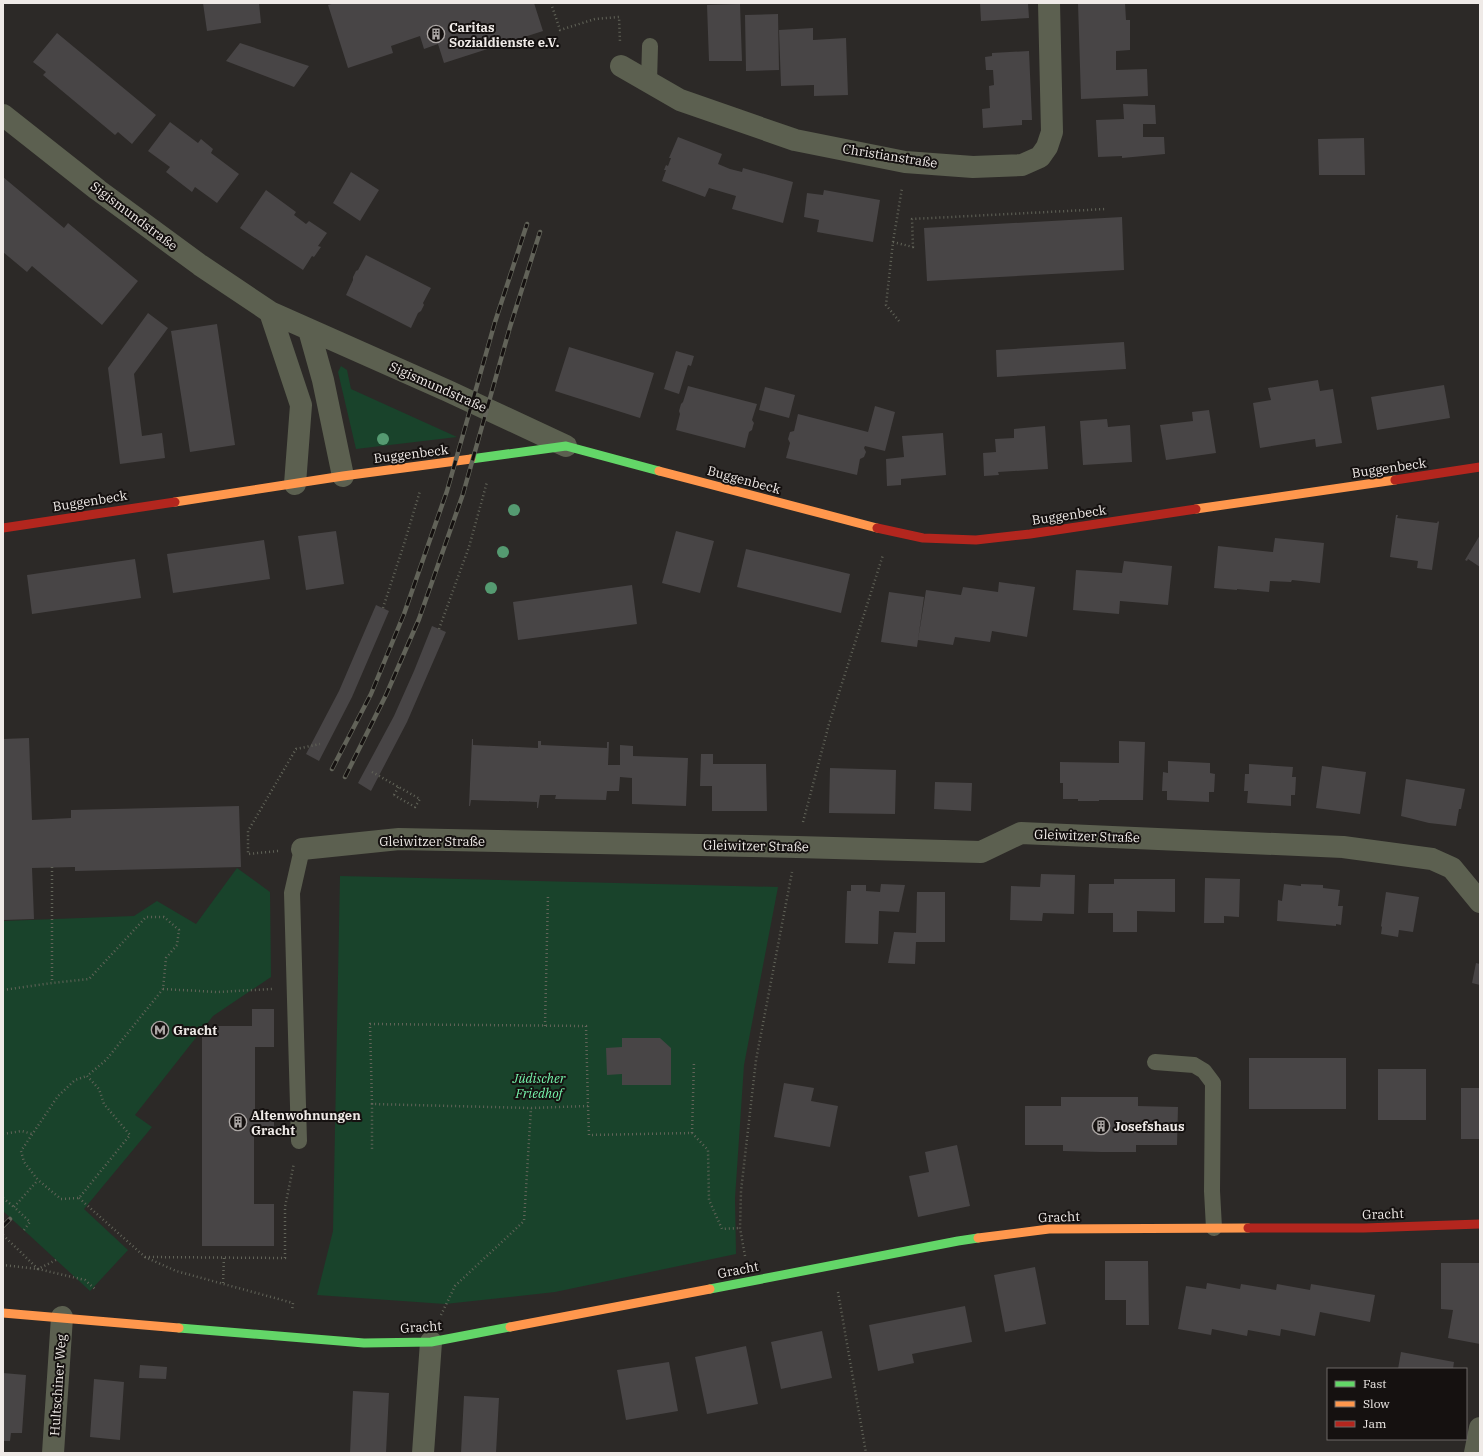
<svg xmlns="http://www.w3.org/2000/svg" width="1483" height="1456" viewBox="0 0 1483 1456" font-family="'IBM Plex Serif',serif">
	<rect width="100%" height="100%" fill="#2c2927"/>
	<path fill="#19432b" d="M341 366 347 370 351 389 457 437 356 449 338 372Z
		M237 868 270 892 271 977 213 1016 135 1115 152 1127 84 1209 128 1250 90 1291 3 1211V921L134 916 157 901 196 924Z
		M340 876 778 887 744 1065 735 1198 736 1254 555 1292 445 1304 317 1295 333 1231Z"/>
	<path fill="#484546" d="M203 3H259L261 23 207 31Z
		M335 3H534L543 31 444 63 438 44 424 49 420 36 391 46 393 53 348 68 328 5Z
		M980 3H1028L1029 18 981 21Z
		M1078 3H1125L1126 20H1130V50L1116 51V70L1147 69 1148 96 1081 99Z
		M740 4 742 61H709L707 5Z
		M778 14 779 70 746 71 745 15Z
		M813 28V40L846 38 848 95 814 96V85L781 86 779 30Z
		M57 33 156 115 132 144 118 132 115 135 43 75 46 72 33 62Z
		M240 43 309 66 294 87 226 61Z
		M1029 51 1032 120H1022V125L983 128 982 109 990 108 989 86 994 85 993 70H986L985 57 992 56V53Z
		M1123 104 1155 105 1156 124H1143V137H1164L1165 154 1122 158V156L1098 157 1096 120 1124 119Z
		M170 122 198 143 201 139 213 149 211 153 239 174 217 203 195 187 192 192 166 172 170 167 148 151Z
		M678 137 722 154 718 164 730 169 742 172 743 168 793 182 783 223 732 209 736 196 709 188 705 197 662 181 666 170H664L666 165 668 166 671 158H669Z
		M1364 138 1365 175H1319L1318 139Z
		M351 172 379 190 360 221 333 203Z
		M3 177 64 228 68 223 138 281 102 325 32 266 27 272 3 252Z
		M266 190 296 212 294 215 306 224 309 221 327 233 318 246 321 247 314 257 312 256 303 270 240 228Z
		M824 190 880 200 873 242 817 232 819 220 804 217 807 193 823 195Z
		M1122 217 1124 270 927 281 924 228Z
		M366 255 431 288 423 303 424 305 421 311 418 313 411 328 346 295 353 280V277L356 271 358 270Z
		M148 313 168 328 134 374 142 436 162 433 165 458 120 464 108 368Z
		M217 324 235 445 190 452 171 331Z
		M1124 342 1126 369 997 377 996 350Z
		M569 347 654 373 640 418 555 391Z
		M676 351 694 356 691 366 688 365 679 394 664 389Z
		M1318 380 1320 391 1333 389 1342 443 1316 447 1315 439 1260 448 1253 403 1271 400 1268 388Z
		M1444 385 1450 418 1377 430 1371 397Z
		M688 386 757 404 752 420 754 423 753 426 752 430 749 432 745 448 676 430 680 414 679 411 681 404 683 402Z
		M765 387 795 395 789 418 759 410Z
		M875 406 895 412 885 451 865 446 864 448 866 452 864 457 860 459 857 475 786 458 790 443 788 439 790 432 794 431 798 414 868 432Z
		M1209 410 1216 453 1166 460 1160 425 1193 421 1192 412Z
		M1107 419 1108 427 1130 425 1132 462 1083 465 1080 421Z
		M1045 426 1048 469 998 472 999 475 984 476 983 453 996 452 995 439 1014 438V429Z
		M943 433 946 475 901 479V485L887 486 886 459 904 457 902 436Z
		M1396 515H1398L1397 518 1437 523 1438 521 1439 522 1432 570 1417 568 1418 561 1390 557Z
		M336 531 344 584 306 590 298 536Z
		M676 531 714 541 700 593 662 583Z
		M1480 535V567L1468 559 1467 561 1465 560Z
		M1275 538 1324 543 1320 583 1292 580 1291 582 1270 581 1269 592 1237 589V590L1214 588 1218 546 1273 552Z
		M264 540 270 579 173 593 167 554Z
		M746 549 850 574 841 613 737 587Z
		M135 559 141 598 32 614 27 575Z
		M1124 561 1172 566 1168 605 1120 601 1119 614 1073 610 1076 570 1122 573Z
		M999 582 1035 587 1027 637 992 631 990 642 955 637 953 645 918 640 926 590 961 595 963 587 998 592Z
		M632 585 637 624 518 640 513 602Z
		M889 592 924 597 917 647 881 642Z
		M376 605 389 611 352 697 319 761 306 754 339 691Z
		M432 626 446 632 407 722 371 791 358 783 394 716 414 671Z
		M29 738 32 820 71 818V810L239 806 241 867 75 871V867L32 868 34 919 3 920V739Z
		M472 739H473V745L538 748V741H541V745L607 748V742H609L608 765H620V745L633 746V756L688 758 686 806 632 804V778L620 777 619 791H607L606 800 555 799 556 795H540L538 808H537V802L471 800 470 806H469Z
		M1119 741 1145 742 1143 800H1099V801H1078V799H1063V783H1060V762L1119 763Z
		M701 754H713V764H766L767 811H712V786H700Z
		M1168 761 1210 763V773L1215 774 1214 792H1209V802L1167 800V791H1162L1163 772 1168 773Z
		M1249 764 1293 767 1292 777H1296L1295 795H1291V806L1247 803 1248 791H1244L1245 774H1249Z
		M1322 766 1366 772 1360 814 1316 808Z
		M830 768 896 770 895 814 829 813Z
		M1406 779 1465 789 1461 809H1459L1456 826 1429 823 1401 816Z
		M935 782 972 783 971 811 934 809Z
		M1041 874 1075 875 1074 914 1043 913 1042 921 1010 920 1011 886 1040 887Z
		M1205 878 1240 879 1239 917 1224 916V923H1204Z
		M1114 879H1175V912L1137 911V932H1113V913H1088L1089 884H1114Z
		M881 884 905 885 899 912 879 911 878 944 845 943 847 891H851V885H866V891L880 892Z
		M1284 884 1301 886V884L1323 885V888L1340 890 1338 906H1343L1341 925 1336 924V926L1277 921 1278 900 1282 901Z
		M917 892H945V942H916L915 964 888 963 894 932 916 933Z
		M1386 892 1419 897 1413 932 1399 930 1398 937 1381 934 1382 927 1381 926Z
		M1476 963 1480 964V985L1472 983Z
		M252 1009H274V1047H255V1112H274V1132H254V1204H274V1246H202V1026H252Z
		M622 1038H660L671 1048V1085H622V1074L607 1075 606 1048 622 1047Z
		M1249 1058H1346V1109H1249Z
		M1378 1069H1426V1120H1378Z
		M784 1083 814 1088 811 1101 838 1106 830 1147 774 1137Z
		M1461 1088H1480V1139H1461Z
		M1061 1097H1138V1106L1178 1107 1177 1145H1136V1152H1101L1063 1151V1145H1025V1106H1061Z
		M957 1145 970 1206 918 1217 909 1176 929 1172 925 1152Z
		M1105 1261H1148L1149 1325H1126V1300H1105Z
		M1441 1263H1480V1344L1448 1338 1453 1310 1441 1309Z
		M1035 1267 1046 1324 1005 1332 994 1275Z
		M1207 1283 1240 1289 1241 1284 1276 1290 1277 1284 1310 1290 1311 1284 1375 1295 1370 1322 1320 1312 1315 1336 1281 1329 1280 1336 1248 1330 1247 1336 1212 1329 1211 1335 1178 1329 1186 1286 1206 1289Z
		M965 1306 972 1342 912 1354 914 1363 878 1371 869 1325Z
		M822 1331 832 1378 781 1389 771 1342Z
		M746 1346 758 1404 707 1414 695 1357Z
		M1401 1352 1454 1362 1453 1369H1398Z
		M669 1362 678 1411 626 1420 617 1370Z
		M140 1365 167 1367 166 1379 139 1378Z
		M3 1373 26 1375 22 1433H11L10 1441H3Z
		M94 1379 124 1382 120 1440 90 1437Z
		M353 1391 389 1393 386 1453H350Z
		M464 1396 499 1398 496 1453H461Z"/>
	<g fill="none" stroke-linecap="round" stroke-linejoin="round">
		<path stroke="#626459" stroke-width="2.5" stroke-dasharray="1 3" stroke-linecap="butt" d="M551 3 560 30 595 19 619 17 620 42
			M893 242 913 247 912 219 1106 209
			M899 321 886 305 893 242 902 188
			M383 608 405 541 420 491
			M439 629 469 547 487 482
			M372 772 420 799 415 807 394 795
			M803 822 829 724 883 555
			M278 851 248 854V831L296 749 320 744
			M52 867V982
			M163 989 217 992 272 989
			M3 990 52 983 89 979 146 917H164L179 930 177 945 166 958 163 989 106 1060 87 1076 99 1089 104 1104 130 1135 79 1198 61 1199 38 1180 24 1162 21 1151 58 1096 75 1080 87 1076
			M545 1026 548 895
			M372 1104 370 1024 586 1026 588 1106 531 1108 372 1104V1150
			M588 1106 589 1135 692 1133 708 1150 709 1200 722 1229 740 1228
			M692 1133 694 1061
			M3 1134 22 1131 32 1134
			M3 1198 14 1207
			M79 1198 145 1257 176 1271 293 1303 292 1311
			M24 1230 30 1222 14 1207 38 1180
			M3 1235 38 1269 3 1265
			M745 1256 740 1228 741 1191 756 1060 792 872
			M145 1257 285 1258V1207L294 1163
			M56 1260 38 1269 85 1280 95 1289
			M223 1283 224 1257
			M838 1292 866 1453
			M441 1315 455 1286 524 1221 531 1108"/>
		<path stroke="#5c6050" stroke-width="16" d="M649 82 650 46
			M1155 1062 1194 1065 1204 1071 1213 1083 1212 1191 1214 1228
			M299 1141 292 893 302 849"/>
		<path stroke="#5c6050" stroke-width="22" d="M621 66 680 100 795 140 905 162 973 167 1022 165 1040 157 1047 147 1052 132 1049 3
			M3 115 98 190 200 265 270 312 448 391 566 446
			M270 312 301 405 295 484
			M309 330 323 380 343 476
			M302 849 399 839 797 847 981 852 1021 833 1343 847 1432 859 1452 868 1480 902
			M53 1453 62 1317
			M423 1453 431 1342
			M1475 1453 1480 1428"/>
		<path stroke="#63d668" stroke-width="9" d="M471 459 566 446 659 471
			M710 1289 958 1241 978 1238
			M179 1328 364 1343 431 1342 510 1327"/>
		<path stroke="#ff974d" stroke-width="9" d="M659 471 877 528
			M175 502 343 476 471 459
			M1196 509 1395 480
			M978 1238 1049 1229 1248 1228
			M3 1313 179 1328
			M510 1327 710 1289"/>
		<path stroke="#b3261e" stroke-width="9" d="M1395 480 1480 467
			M3 528 175 502
			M877 528 923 538 976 540 1030 534 1196 509
			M1248 1228H1364L1480 1224"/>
		<defs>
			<path id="rail" d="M332 769 371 694 404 614 447 491 495 322 527 224
				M345 777 386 695 419 619 463 494 510 327 540 232
				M3 1226 10 1219"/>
		</defs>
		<use href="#rail" stroke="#626359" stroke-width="4.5"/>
		<use href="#rail" stroke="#151110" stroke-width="3" stroke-dasharray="9" stroke-linecap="butt"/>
		<path stroke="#626459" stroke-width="2.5" stroke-dasharray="1 3" stroke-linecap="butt" d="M394 795 399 786"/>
	</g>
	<g fill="#559a71">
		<circle cx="383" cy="439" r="6"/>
		<circle cx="514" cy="510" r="6"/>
		<circle cx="503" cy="552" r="6"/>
		<circle cx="491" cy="588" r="6"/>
	</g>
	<defs>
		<symbol id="building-ring" viewBox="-11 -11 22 22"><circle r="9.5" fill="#151110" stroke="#aba6a4" stroke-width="1.5"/><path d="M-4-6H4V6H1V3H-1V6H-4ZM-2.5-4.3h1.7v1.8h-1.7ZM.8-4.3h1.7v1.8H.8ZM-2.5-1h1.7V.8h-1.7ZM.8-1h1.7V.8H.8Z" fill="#aba6a4"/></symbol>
		<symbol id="metro-ring" viewBox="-11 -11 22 22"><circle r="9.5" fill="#151110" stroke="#aba6a4" stroke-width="1.5"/><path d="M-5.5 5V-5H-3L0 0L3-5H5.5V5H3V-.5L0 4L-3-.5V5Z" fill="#aba6a4"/></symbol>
	</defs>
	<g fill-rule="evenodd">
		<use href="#building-ring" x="426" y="24" width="20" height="20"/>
		<use href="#metro-ring" x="150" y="1020" width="20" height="20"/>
		<use href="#building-ring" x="228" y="1112" width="20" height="20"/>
		<use href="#building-ring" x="1091" y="1116" width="20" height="20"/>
	</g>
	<g text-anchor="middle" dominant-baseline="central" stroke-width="4" stroke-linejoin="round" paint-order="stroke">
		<g font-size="13" font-weight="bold" fill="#efeae7" stroke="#151110" text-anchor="start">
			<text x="449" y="27">Caritas<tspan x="449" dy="15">Sozialdienste e.V.</tspan></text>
			<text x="173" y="1030">Gracht</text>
			<text x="251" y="1115">Altenwohnungen<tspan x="251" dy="15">Gracht</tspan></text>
			<text x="1114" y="1126">Josefshaus</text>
		</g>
		<g font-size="13" fill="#efeae7" stroke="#151110">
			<text transform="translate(890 156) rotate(9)">Christianstraße</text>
			<text transform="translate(134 216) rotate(37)">Sigismundstraße</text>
			<text transform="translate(438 387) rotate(24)">Sigismundstraße</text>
			<text transform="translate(411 454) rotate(-7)">Buggenbeck</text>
			<text transform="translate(1389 468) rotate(-8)">Buggenbeck</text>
			<text transform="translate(744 480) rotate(15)">Buggenbeck</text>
			<text transform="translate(90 501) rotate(-9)">Buggenbeck</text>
			<text transform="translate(1069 515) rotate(-8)">Buggenbeck</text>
			<text transform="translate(1087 836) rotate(2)">Gleiwitzer Straße</text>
			<text x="432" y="841">Gleiwitzer Straße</text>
			<text transform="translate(756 846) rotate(1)">Gleiwitzer Straße</text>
			<text transform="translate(1383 1214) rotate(-2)">Gracht</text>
			<text transform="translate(1059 1217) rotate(-2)">Gracht</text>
			<text transform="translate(738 1270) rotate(-11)">Gracht</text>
			<text transform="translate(421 1327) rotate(-4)">Gracht</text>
			<text transform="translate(58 1385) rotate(-86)">Hultschiner Weg</text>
		</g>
		<g font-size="13" font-style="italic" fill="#77f6ad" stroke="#151110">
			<text x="539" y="1078">Jüdischer<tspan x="539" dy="15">Friedhof</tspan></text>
		</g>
	</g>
	<rect width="1483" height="1456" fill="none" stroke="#efeae7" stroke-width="8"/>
	<rect x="1327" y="1368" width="140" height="72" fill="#151110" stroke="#6c6866"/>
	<rect x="1335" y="1381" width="20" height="6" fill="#63d668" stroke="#6c6866"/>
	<text x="1363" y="1388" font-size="12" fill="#efeae7">Fast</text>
	<rect x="1335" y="1401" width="20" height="6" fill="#ff974d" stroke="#6c6866"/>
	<text x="1363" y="1408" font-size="12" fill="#efeae7">Slow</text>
	<rect x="1335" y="1421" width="20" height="6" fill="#b3261e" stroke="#6c6866"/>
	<text x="1363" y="1428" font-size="12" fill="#efeae7">Jam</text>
</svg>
